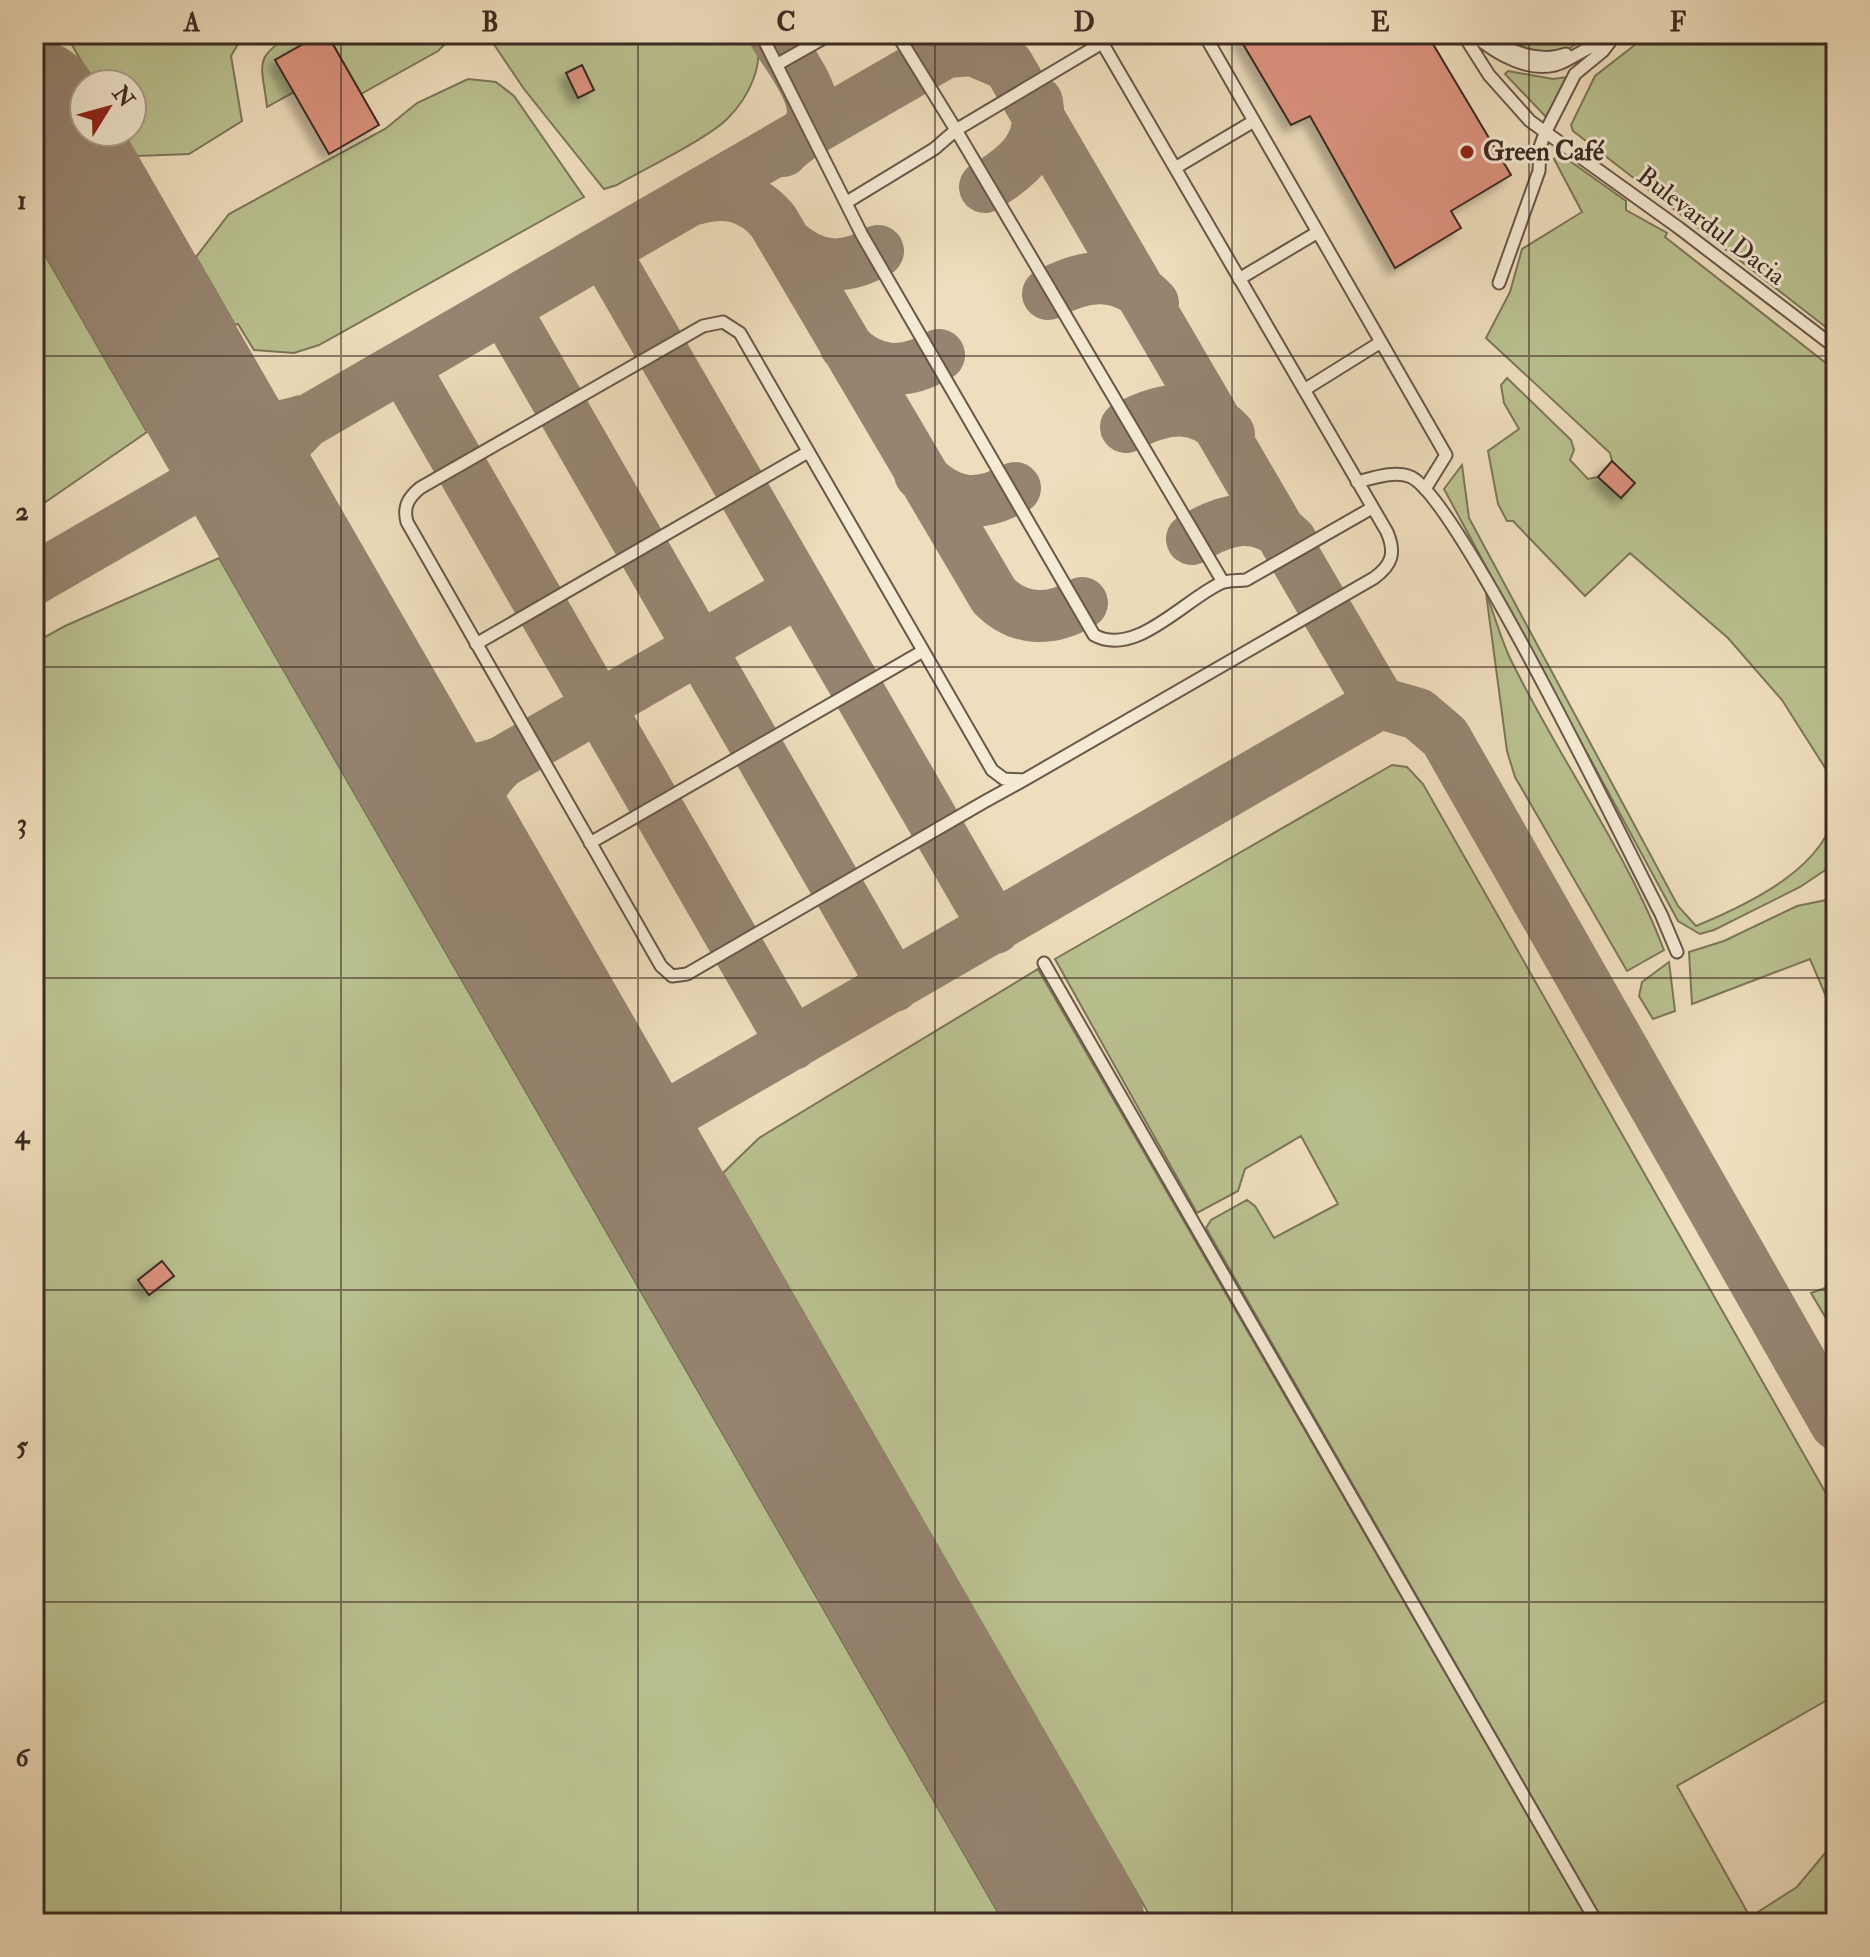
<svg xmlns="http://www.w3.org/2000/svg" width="1870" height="1957" viewBox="0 0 1870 1957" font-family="'IM FELL Double Pica',serif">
	<defs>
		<filter id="shadow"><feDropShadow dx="-7" dy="7" stdDeviation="4" flood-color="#0004"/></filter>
	</defs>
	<rect width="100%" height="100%" fill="#efdebd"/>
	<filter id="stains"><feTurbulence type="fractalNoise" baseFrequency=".0025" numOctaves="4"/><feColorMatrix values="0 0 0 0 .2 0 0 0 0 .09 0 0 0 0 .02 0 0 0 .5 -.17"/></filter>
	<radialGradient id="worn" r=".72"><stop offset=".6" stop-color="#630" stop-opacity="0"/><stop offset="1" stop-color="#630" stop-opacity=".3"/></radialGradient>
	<path fill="#bac190" stroke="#7b765a" stroke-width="2" d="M66 34H244L231 56 242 121 189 154 136 156 122 132H132V84H94Z
		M292 34H321L294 92 267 107C262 63 252 59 292 34Z
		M327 34H455L438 51 361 94Z
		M487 34H754C767 62 748 98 728 118 709 138 644 169 617 185L604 189 524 89Z
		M1502 34H1538L1550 38 1590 34C1582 39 1572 48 1563 52 1546 58 1515 45 1502 34Z
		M1649 34H1836V335L1573 131 1571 125 1595 76Z
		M1508 71 1553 79 1575 76 1549 120 1505 74Z
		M468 79 496 82 514 96 584 197 319 345 294 353 254 350 238 324 235 325 196 257 229 214 385 129 417 103Z
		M1560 154 1626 201V210L1667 233 1665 237 1836 371V707L1830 713 1836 724V785L1782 700 1728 638 1630 553 1585 596 1513 521H1507L1498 504 1488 451 1519 429 1504 403 1501 385 1507 378 1571 440 1574 450 1570 460 1588 479 1598 477 1621 498 1610 453 1486 338 1510 292 1522 249 1582 212 1554 159Z
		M34 236 147 432 34 510Z
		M1462 465 1469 518 1678 906 1696 926C1747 905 1829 867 1836 806V863L1800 887 1714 930 1700 934 1678 921 1444 489Z
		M219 558 1004 1923H34V643L65 626Z
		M1486 593C1494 614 1500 636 1509 656 1557 756 1624 846 1664 950L1627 971 1515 777 1507 751Z
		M1392 765 1407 767 1423 784 1836 1511V1695L1677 1786 1750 1917 1797 1887 1830 1847 1836 1845V1923H1604L1206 1228 1211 1220 1247 1200 1255 1206 1274 1238 1338 1204 1301 1136 1245 1169 1238 1191 1197 1213 1055 959Z
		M1836 898V1007L1831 1008 1810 959 1692 1004 1689 952 1724 941 1797 906Z
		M1669 962 1675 1011 1653 1019 1639 996 1642 982Z
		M1038 969 1590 1923H1154L723 1173 759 1138Z
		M1836 1284V1335L1811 1293Z"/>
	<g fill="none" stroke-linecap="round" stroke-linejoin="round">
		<path stroke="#968470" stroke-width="52" d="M774 34C787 57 823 97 810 125 805 136 791 141 783 151
			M985 187C1018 167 1045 145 1037 102
			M695 199C726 190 752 196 773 221L994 596C1020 622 1052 621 1082 603
			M786 243C816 269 844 271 878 251
			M604 251 995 928
			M1048 294C1086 273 1121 270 1153 303
			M504 308 894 986
			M845 345C872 375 906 375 939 355
			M403 366 793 1044
			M201 394C231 425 260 434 302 421
			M1126 427C1164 407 1197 401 1229 434
			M920 474C949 506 979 508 1015 488
			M279 531C265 488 268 457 302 426
			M1192 539C1226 518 1259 509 1291 541
			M34 579 946 52 967 34
			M1380 703 1418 714 1445 737 1836 1424
			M393 728C423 764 456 780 502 762
			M470 862C465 821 471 790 502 762L800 590
			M629 1138 1380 703 1008 65 973 50 946 52"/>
		<path stroke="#968470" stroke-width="130" d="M34 105 1080 1923"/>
	</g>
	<path fill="#dc927e" stroke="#3c2a23" stroke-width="2" filter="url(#shadow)" d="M321 34H327L379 125 329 154 275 60Z
		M1237 34H1427L1511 175 1451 211 1461 228 1395 268 1310 116 1291 125Z
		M582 65 594 90 578 98 566 73Z
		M1612 461 1635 483 1621 498 1598 477Z
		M162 1261 174 1276 149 1295 138 1280Z"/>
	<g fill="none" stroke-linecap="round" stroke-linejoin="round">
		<defs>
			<path id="service" d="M761 34 862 235 1094 635C1135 658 1184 600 1221 583 1228 580 1238 581 1246 580L1372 508
				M897 34 956 130 1102 43
				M1204 34 1446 455 1425 489
				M1463 34 1489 75 1530 121 1679 228 1836 348
				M1473 34C1496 54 1534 77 1565 61 1584 51 1595 43 1616 36
				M1489 34C1506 53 1542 63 1566 54
				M778 64 831 34
				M1175 168 1254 121
				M847 202 934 149 956 130 1223 582
				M1239 279 1318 232
				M1499 283 1539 171 1540 147 1545 133 1575 74 1603 51 1616 34
				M1304 390 1381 342
				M1357 482C1373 478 1395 470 1411 477 1459 500 1626 847 1661 914L1677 952
				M476 644 808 452
				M1024 780 1004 779 992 770 740 333 723 322 703 326 420 488C408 498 403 507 407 522L661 966 672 976 687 974 984 802 1024 780 1374 578C1392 565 1396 553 1387 532L1097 34
				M590 843 923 651
				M1044 963 1597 1923"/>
		</defs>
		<use href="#service" stroke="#69574a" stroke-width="15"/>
		<use href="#service" stroke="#f5ead4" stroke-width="11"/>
	</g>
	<path fill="none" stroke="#3c2a23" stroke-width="2" stroke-opacity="0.55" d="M341 34V1923M638 34V1923M935 34V1923M1232 34V1923M1529 34V1923M34 356H1836M34 667H1836M34 978H1836M34 1290H1836M34 1602H1836"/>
	<circle fill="#8f2418" stroke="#f5ead4" stroke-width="3" cx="1467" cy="152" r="8"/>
	<g text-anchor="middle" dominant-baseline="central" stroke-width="6" stroke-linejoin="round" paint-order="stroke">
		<g font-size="26" font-weight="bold" fill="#3c2a23" stroke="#f5ead4" text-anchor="start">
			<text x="1483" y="152">Green Café</text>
		</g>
		<g font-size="26" fill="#3c2a23" stroke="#f5ead4">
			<text transform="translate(1711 226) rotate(37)">Bulevardul Dacia</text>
		</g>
	</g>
	<rect width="1870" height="1957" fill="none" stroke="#efdebd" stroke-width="88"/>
	<g transform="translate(108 108) rotate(53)"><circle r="38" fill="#f5ead4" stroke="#ab9d8d" stroke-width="2"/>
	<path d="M0-6L14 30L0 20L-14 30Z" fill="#8f2418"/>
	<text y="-12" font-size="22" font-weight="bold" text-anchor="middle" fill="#3c2a23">N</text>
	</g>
	<rect x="44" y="44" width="1782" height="1869" fill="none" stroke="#3c2a23" stroke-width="3"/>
	<g font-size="26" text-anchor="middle" font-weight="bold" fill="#3c2a23">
		<text x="192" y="31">A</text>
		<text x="490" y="31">B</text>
		<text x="786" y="31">C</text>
		<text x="1084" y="31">D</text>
		<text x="1380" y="31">E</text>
		<text x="1678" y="31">F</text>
		<text x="22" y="209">1</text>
		<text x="22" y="520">2</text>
		<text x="22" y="832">3</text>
		<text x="22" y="1143">4</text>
		<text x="22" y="1455">5</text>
		<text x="22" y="1766">6</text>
	</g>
	<rect width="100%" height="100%" filter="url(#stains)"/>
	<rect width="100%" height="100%" fill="url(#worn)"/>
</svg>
